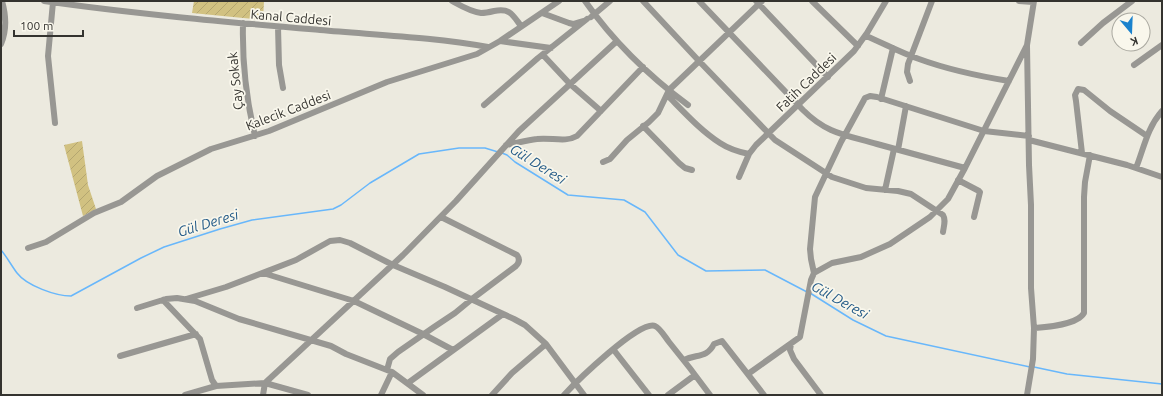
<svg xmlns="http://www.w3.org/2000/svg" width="1163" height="396" viewBox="0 0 1163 396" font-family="Ubuntu,sans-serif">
	<defs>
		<pattern id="garden-furrows" width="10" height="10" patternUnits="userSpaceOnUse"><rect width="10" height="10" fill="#d1c181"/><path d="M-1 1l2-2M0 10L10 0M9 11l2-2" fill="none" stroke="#b4a670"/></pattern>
	</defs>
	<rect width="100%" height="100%" fill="#eceadf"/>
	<path fill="url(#garden-furrows)" d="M194 1H264L263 20 192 13Z
		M82 141 88 185 96 209 83 216 64 145Z"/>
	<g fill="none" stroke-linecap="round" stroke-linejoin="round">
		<path stroke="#68b7fb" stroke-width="1.5" d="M502 153 507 155 515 162 568 195 624 200 645 212 678 255 706 271 765 270 807 292
			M1 250C7 257 11 265 17 273 27 286 56 296 71 296L141 258 164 247 220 229 252 220 333 209 341 205 370 183 419 154 459 148H485L498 152
			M810 293 853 320 886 336 1030 367
			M1034 367 1067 374 1162 384"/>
		<path stroke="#989793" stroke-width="6" d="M44 1C135 14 228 22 320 30 376 35 433 37 488 47
			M452 1C461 6 471 12 481 13 485 13 490 12 494 11 510 8 512 14 521 26
			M585 1C613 41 649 76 688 105
			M643 1 699 61 775 140 832 177 866 188 898 191 911 194 943 215C946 220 944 225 943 232
			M699 1 803 110C827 134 846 135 877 144 906 152 936 160 965 168
			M756 1 828 77
			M812 1 858 46
			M1019 1 1033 2
			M53 2 48 56 55 123
			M542 13 569 23 573 24 583 21
			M591 17 610 1
			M243 23C242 62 246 98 255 136
			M278 27 279 65 283 88
			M866 36C883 43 901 53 919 59 949 70 978 76 1009 81
			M500 41 551 48
			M1081 43 1103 23 1132 1
			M1 44C7 30 6 15 2 1
			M543 55 570 84 601 111
			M1134 65 1162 45
			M910 81 907 72 908 64 932 1
			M667 95C684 112 700 130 720 143 729 149 739 152 749 154
			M881 99 893 48
			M484 105 538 58 587 19
			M643 126 679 163 685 168 692 170
			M1029 140 1127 165 1162 177
			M506 145C517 143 527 140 537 139 551 137 565 143 577 136L643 67
			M898 150 906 106
			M1082 153 1076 101 1075 95 1078 89 1084 90 1110 111 1147 136
			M603 162 610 159 627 140 649 122 658 113 669 90 762 1
			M1136 168C1144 148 1147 128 1162 111
			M739 177 749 154 756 145 854 51 867 33 886 1
			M958 180 979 191 980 192 974 217
			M885 190 894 149
			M28 248 46 242 94 213 121 202 157 176 211 149 269 131 387 82 477 54 500 41 559 1
			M263 273 354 301 423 334 453 350
			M814 273 811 259 810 249 815 197 841 142 865 98 870 96 877 97 984 131 1029 136
			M186 299 226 287 296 260 330 241 340 240 350 243 393 265 445 287 514 319 525 325 546 344 584 395
			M163 300 200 339 212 380 216 386
			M137 308 166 299 177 298 195 301 239 319 331 346 346 354 392 372 423 395
			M1034 328C1047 327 1077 325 1084 313V197L1085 182 1090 155
			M791 344 790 350 794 359 821 395
			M613 349 649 395
			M120 356 196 334
			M684 360C697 354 707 358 714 344L722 341 764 395
			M387 370 390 359 398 352 434 327 455 313 472 299 516 266C519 263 520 259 517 255L441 217
			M748 374 800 337 811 280 814 273 832 263 861 257 890 244 930 217 948 199 965 168 1027 45 1034 1
			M408 383 503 314
			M185 395 216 386 265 383 308 395
			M263 395 265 383 403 255 456 201 519 131 617 41
			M381 395 392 372
			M492 395 512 373 546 344
			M564 395C575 383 640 319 655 326 660 328 665 337 669 342 683 359 697 377 710 395
			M668 395 695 375
			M1027 395 1033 359 1034 328 1031 288V205L1029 165 1027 46"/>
	</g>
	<g text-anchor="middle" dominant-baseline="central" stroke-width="3.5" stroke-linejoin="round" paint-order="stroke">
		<g font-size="13" fill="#34332f" stroke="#f9f7ec">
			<text transform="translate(291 17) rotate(5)">Kanal Caddesi</text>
			<text transform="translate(235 81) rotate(-96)">Çay Sokak</text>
			<text transform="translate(806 82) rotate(-44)">Fatih Caddesi</text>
			<text transform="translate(288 110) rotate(-21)">Kalecik Caddesi</text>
		</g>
		<g font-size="14" font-style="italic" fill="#245b88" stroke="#f9f7ec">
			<text transform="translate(538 164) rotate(32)">Gül Deresi</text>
			<text transform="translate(208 223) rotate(-17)">Gül Deresi</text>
			<text transform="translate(840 300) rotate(29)">Gül Deresi</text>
		</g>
	</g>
	<rect width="1163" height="396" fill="none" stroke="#34332f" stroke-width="4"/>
	<g transform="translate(1131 32) rotate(161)"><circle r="19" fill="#f9f7ec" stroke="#aaa9a0"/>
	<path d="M0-3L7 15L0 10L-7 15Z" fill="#1a82cd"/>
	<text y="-6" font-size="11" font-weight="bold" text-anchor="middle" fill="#34332f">K</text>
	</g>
	<path d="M14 30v6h69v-6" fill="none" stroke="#34332f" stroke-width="2"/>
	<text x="20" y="30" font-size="12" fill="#34332f" stroke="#f9f7ec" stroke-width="3" paint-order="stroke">100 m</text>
</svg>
